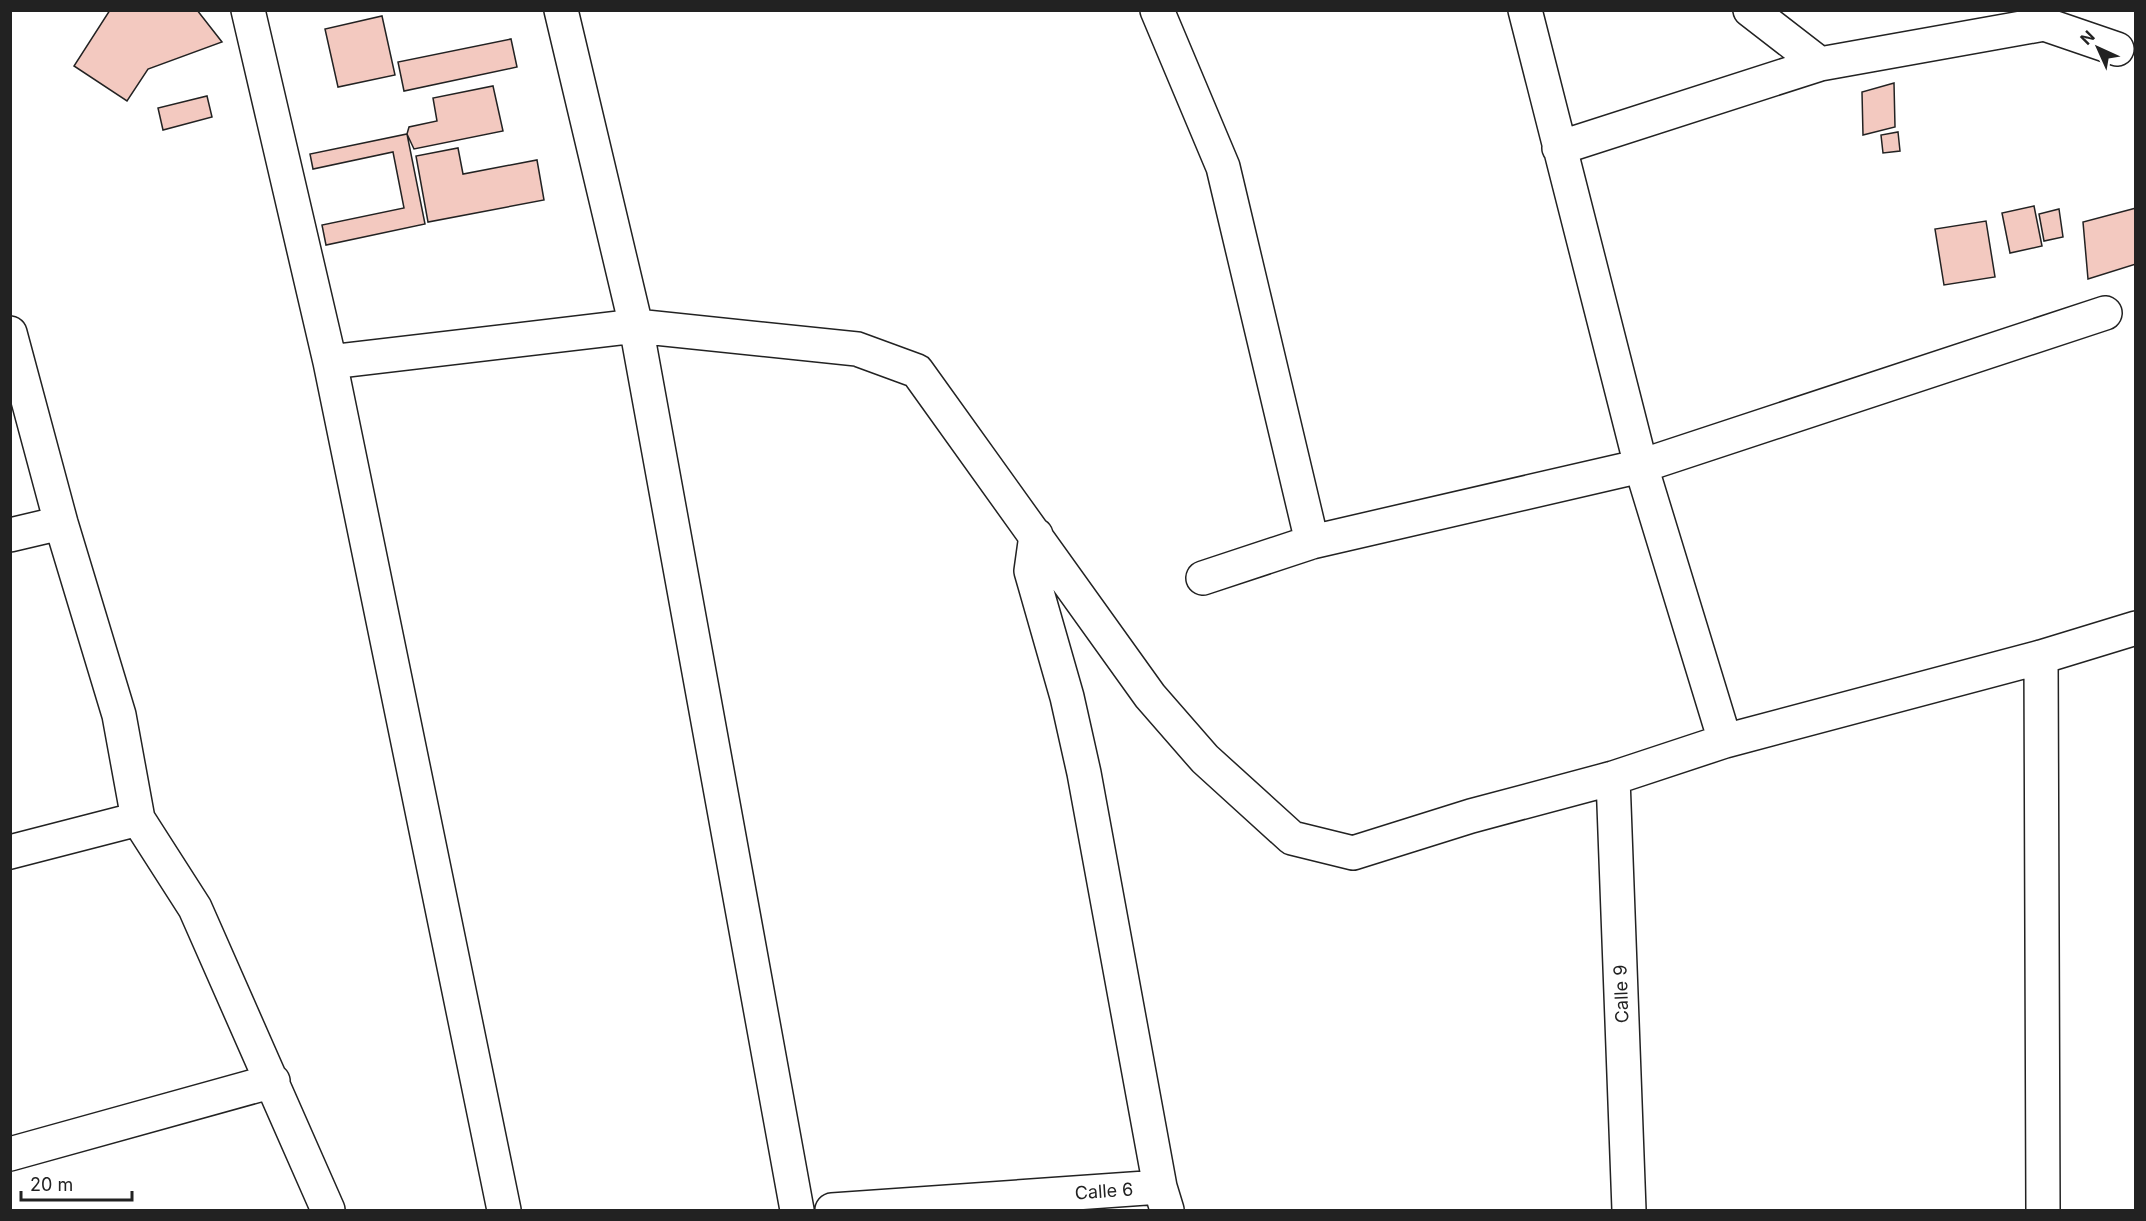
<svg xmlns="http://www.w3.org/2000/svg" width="2146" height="1221" viewBox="0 0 2146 1221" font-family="Inter,sans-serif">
	<rect width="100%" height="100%" fill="#fff"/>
	<path fill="#f3c9c0" stroke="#222" stroke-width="1.5" d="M110 10H197L222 42 148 69 127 101 74 66Z
		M382 16 395 75 338 87 325 29Z
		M511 39 517 67 404 91 398 62Z
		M1894 83 1895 127 1863 135 1862 92Z
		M493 86 503 131 414 149 407 134 409 127 437 121 433 98Z
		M207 96 212 117 163 130 158 108Z
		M1898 132 1900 151 1883 153 1881 135Z
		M407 134 425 224 326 245 322 225 404 208 393 152 313 169 310 154Z
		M458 148 463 174 537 160 544 200 428 222 416 156Z
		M2034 206 2042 246 2010 253 2002 213Z
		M2136 208V264L2088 279 2083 222Z
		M2059 209 2063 237 2044 241 2039 214Z
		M1986 221 1995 277 1944 285 1935 229Z"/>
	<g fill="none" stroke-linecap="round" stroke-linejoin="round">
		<defs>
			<path id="minor" d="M248 10 330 362 504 1210
				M561 10 636 326 797 1210
				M1157 10 1223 167 1312 542
				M1525 10 1641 466 1725 741
				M1750 10 1820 64 2044 24 2117 49
				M1559 148 1820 64
				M10 333 61 523 119 715 138 819 195 908 328 1210
				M330 362 636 326 857 349 917 371 1150 696 1205 759 1292 838 1353 853 1471 816 1613 778 1725 741 2041 657 2136 628
				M10 535 61 523
				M1036 535 1031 571 1067 697 1084 773 1160 1187 1167 1210
				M1203 578 1312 542 1641 466 2105 313
				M2041 657 2043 1210
				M1613 778 1629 1210
				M10 852 138 819
				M10 1154 273 1081
				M832 1210 1160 1187"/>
		</defs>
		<use href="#minor" stroke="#222" stroke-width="36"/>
		<use href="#minor" stroke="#fff" stroke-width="33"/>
	</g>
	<g text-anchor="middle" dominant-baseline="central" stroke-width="4.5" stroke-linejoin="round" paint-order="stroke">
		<g font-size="18" fill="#222" stroke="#fff">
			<text transform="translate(1621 994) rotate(-92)">Calle 9</text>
			<text transform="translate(1104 1191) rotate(-4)">Calle 6</text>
		</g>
	</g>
	<rect width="2146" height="1221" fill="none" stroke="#222222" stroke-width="24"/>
	<g transform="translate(2098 48) rotate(315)" stroke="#ffffff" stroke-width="4.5" paint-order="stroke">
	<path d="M0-4.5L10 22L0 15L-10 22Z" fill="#222222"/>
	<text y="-9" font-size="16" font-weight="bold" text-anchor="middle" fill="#222222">N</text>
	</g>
	<path d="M21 1191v9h111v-9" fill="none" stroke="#222222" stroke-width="3"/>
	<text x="30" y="1191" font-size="18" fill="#222222" stroke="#ffffff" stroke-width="4.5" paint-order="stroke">20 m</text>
</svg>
